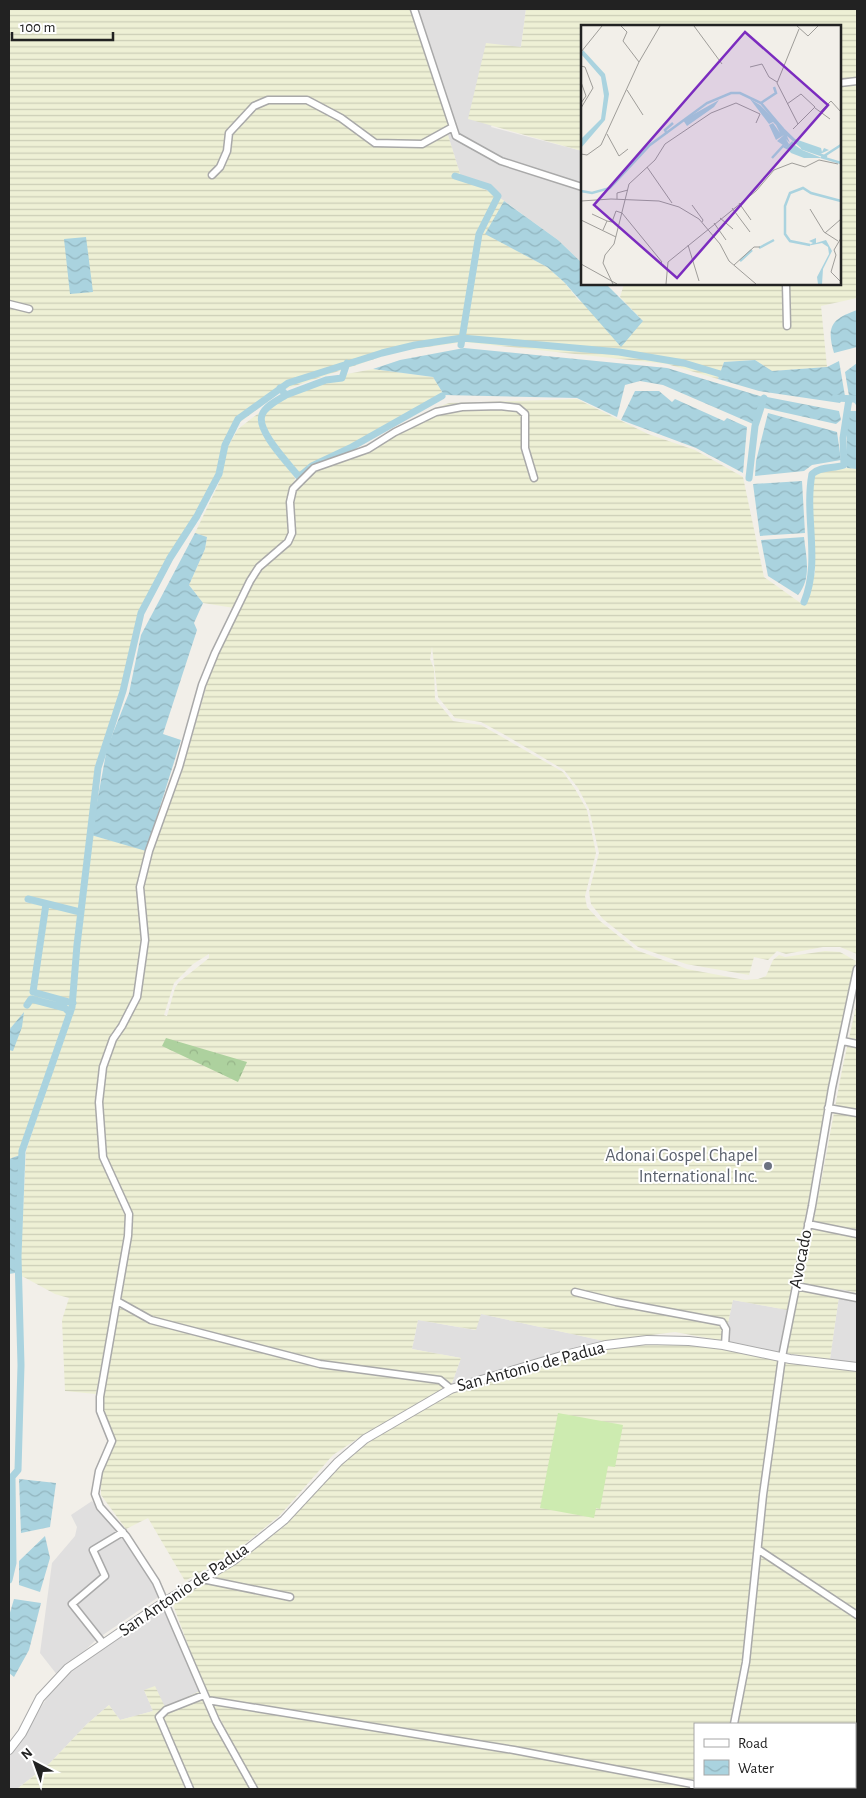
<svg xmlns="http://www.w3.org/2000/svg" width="866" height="1798" viewBox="0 0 866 1798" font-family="'Alegreya Sans',sans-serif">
	<defs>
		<pattern id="farmland-rules" width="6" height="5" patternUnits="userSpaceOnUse" patternTransform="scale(1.25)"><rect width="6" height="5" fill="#eef0d5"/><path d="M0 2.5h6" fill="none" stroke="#ccceb7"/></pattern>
		<pattern id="forest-crowns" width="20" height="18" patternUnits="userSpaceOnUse" patternTransform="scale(1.25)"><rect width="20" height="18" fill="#add19e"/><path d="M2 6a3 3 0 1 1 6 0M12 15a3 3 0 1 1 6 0" fill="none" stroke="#95b388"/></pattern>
		<pattern id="water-waves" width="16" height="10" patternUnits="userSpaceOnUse" patternTransform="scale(1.25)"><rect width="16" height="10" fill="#aad3df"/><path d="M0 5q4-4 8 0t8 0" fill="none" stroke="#92b5bf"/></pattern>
	</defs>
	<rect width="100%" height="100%" fill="#f2efe9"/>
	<path fill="#e0dfdf" d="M416 9H526L521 47 491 127 582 151V185L502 159 457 134Z
		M450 129 499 161 582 189V263L558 240 493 193 462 180 447 132Z
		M840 1289 857 1293V1363L830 1359Z
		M733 1300 787 1310 781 1353 724 1341Z
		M481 1314 604 1341 451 1386 461 1358 412 1349 418 1320 475 1330Z
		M92 1501 120 1532 160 1596 97 1639 58 1676 40 1653 52 1563 75 1536 77 1527 71 1515Z
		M163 1609 200 1691 165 1707 144 1690 153 1711 120 1720 109 1705 87 1724 49 1764 17 1789H9V1753L27 1730 56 1683 101 1647Z"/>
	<path fill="url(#farmland-rules)" fill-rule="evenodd" d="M9 9H412L446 106 450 129 447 132 462 180 493 193 504 201 486 234 547 267 564 282 579 301 643 321 620 297 624 284H840V26H582V151L468 119 486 43 521 47 526 9H857V298L821 306 827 367 772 371 755 360 724 362 718 379 667 364 464 342 398 351 283 390 235 426 223 446 215 481 133 634 123 682 95 767 80 909 25 898V902L79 913 69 1007 20 1155 9 1159V1050L13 1051 24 1013 9 1030Z
		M373 369 433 377 444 395 350 447 321 460 299 476 266 432 262 417 265 412 287 396 326 381 343 380 347 374Z
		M577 399 648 434 695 450 743 477 764 577 802 604 815 573 811 491 813 473 847 468 857 469V954L840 947H823L786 954 777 951 768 960 754 957 749 975 686 964 638 947 603 919 591 904 589 892 599 853 589 809 578 788 564 770 505 735 481 722 455 718 438 697 432 647 430 659 434 669 435 699 453 721 481 725 563 772 575 789 587 810 596 853 585 896 587 907 600 921 636 950 687 969 745 980 758 979 766 976 773 960 779 955 785 957 825 951 840 952 856 961 787 1310 733 1300 724 1341 675 1332 604 1341 481 1314 476 1330 418 1320 412 1349 461 1358 451 1386 363 1435 333 1455 280 1515 234 1553 185 1581 148 1518 126 1529 101 1495V1471L116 1440 109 1432 102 1410V1396L129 1236 130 1213 120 1189 110 1176 104 1157 100 1102 104 1067 114 1040 123 1027 138 997 143 951H141L135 996 122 1026 112 1038 102 1067 98 1102 102 1158 109 1177 118 1190 126 1215V1237L96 1394 65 1391 62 1320 69 1298 55 1294 20 1275 26 1151 73 1008 91 835 146 850 180 778 216 653 253 580 261 568 290 543 294 533 290 502 295 490 314 469 346 459 432 409 449 403ZM209 954V958L179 982 175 988 167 1016 164 1015 174 983 193 964Z
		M260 412 265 434 295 478 286 507 289 529 288 539 259 564 234 608 203 603 189 585 205 549 207 537 195 533 219 483 227 448 238 429Z
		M857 1002V1293L840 1289 830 1359 784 1353 813 1225 842 1070Z
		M650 1343 722 1346 779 1360 745 1662 733 1724H695V1787H728L729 1789H257L204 1688 172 1602 211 1580 245 1557 287 1524 338 1464 358 1449 443 1396 468 1386 547 1363 607 1349Z
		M784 1363 857 1370V1789H732L731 1787H855V1724H735L747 1663 780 1378Z
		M155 1686 165 1707 200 1691 251 1789H17L49 1764 87 1724 109 1705 120 1720 153 1711 144 1690Z"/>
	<path fill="#cdebb0" d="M558 1413 623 1425 615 1467 608 1466 600 1509 596 1508 594 1518 540 1508Z"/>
	<path fill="url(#forest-crowns)" d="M166 1038 247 1062 238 1082 162 1046Z"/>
	<path fill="url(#water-waves)" d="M504 201 558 240 582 263V284H606L643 321 621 347 564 282 547 267 485 234Z
		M86 237 93 292 70 294 64 239Z
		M857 310V347L834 353C826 326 832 319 857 310Z
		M464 348 667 368 763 397 753 424 663 385 640 381 625 385 617 417 577 398 444 395 433 377 373 369 400 360Z
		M755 360 772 371 827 367 839 361 845 396 840 403 759 391 718 379 724 362Z
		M857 363V405H856L849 396 845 372Z
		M635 391H659L672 402 675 399 724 421 727 418 747 427 743 473 696 448 621 420Z
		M767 397 839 411 841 420 836 424 764 408Z
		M847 411H857V469L847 468Z
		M768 413 837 432 841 460 812 465 804 471 755 476 756 461Z
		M802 481 805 533 760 536 753 484Z
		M195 533 207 537 205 549 189 585 203 603 194 623 197 630 163 734 181 740 146 851 91 835 107 748 129 693 141 635Z
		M804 537C806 557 812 578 798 595L768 576 761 540Z
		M24 1012 22 1027 13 1051 9 1050V1030Z
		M20 1155 15 1273 9 1274V1159Z
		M19 1479 56 1483 50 1527 21 1533Z
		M45 1536 50 1558 40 1592 19 1585V1561Z
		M14 1599 41 1603 29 1650 14 1677 9 1673V1616Z"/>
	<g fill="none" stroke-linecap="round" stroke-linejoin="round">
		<path stroke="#aad3df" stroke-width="7" d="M455 176 489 187 498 196 479 234 461 345
			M280 388 286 395C278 400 265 406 262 415 256 431 290 465 299 477L312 466 350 448 442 396
			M286 395 326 380 342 378 347 363
			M835 398 857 399
			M749 478 755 426 764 398
			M804 602C821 561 804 516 812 474 821 466 833 469 844 465L843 438 849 399
			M28 899 80 912
			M46 904 33 992 73 1003
			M27 1005 31 999 65 1008 70 1013
			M9 1580 13 1563 12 1477 18 1470 21 1365 18 1256 22 1151 72 1007 77 945 98 768 123 691 141 613 170 558 197 516 219 474 225 445 238 419 288 383 382 353 415 345 462 338 619 352 684 363 727 376"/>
		<defs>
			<path id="minor" d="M414 9 456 136 501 161 582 187
				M840 83 857 81
				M212 175 220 167 227 151 229 133 254 106 268 100H307L341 118 375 143 422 144 451 128
				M786 284 787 326
				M9 304 29 309
				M843 1041 857 1044
				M828 1108 857 1113
				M808 1224 857 1234
				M796 1286 857 1298
				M575 1292 616 1302 722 1322 726 1329 725 1345
				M117 1301 151 1320 320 1364 440 1380 451 1389
				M759 1550 857 1615
				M202 1579 290 1597
				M103 1643 72 1604 105 1576 93 1550 123 1532
				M207 1700 514 1750 692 1784 694 1789
				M734 1724 746 1662 763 1495 782 1357 812 1206 832 1088 857 969
				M733 1787 734 1789
				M190 1789 159 1717 166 1710 204 1695
				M254 1789 216 1721 156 1582 126 1536 100 1507 95 1494 99 1471 112 1441 100 1411V1397L128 1236 129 1214 103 1157 99 1102 103 1067 113 1039 122 1026 137 997 145 940 140 887 149 851 179 767 202 685 215 653 250 581 259 567 288 542 292 533 290 502 293 489 314 468 368 449 395 432 436 412 462 407 500 406 518 408 525 414V448L534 478"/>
			<path id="tertiary" d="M9 1750 22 1733 40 1698 68 1668 164 1602 234 1560 284 1520 338 1462 365 1439 451 1389 565 1355 606 1345 647 1340 689 1341 723 1345 790 1359 857 1367"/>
		</defs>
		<use href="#minor" stroke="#a9a9a9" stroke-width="9"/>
		<use href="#tertiary" stroke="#a9a9a9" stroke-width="10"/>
		<use href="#minor" stroke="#fff" stroke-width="6"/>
		<use href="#tertiary" stroke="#fff" stroke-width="8"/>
	</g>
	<circle fill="#6b7280" stroke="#fff" stroke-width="2" cx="768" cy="1166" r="5"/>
	<g text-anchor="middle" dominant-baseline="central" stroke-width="4" stroke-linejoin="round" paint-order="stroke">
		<g font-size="18" fill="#5b616d" stroke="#fff" text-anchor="end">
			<text x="758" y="1156">Adonai Gospel Chapel<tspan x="758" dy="21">International Inc.</tspan></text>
		</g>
		<g font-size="18" fill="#222" stroke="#fff">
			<text transform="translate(801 1259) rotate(-79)">Avocado</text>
			<text transform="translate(531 1367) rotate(-15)">San Antonio de Padua</text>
			<text transform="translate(184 1590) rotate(-34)">San Antonio de Padua</text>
		</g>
	</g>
	<g transform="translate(581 25)">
		<rect width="260" height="260" fill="#f2efe9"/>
		<path d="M2 25 24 49 28 69 24 95 0 123V114L20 94 23 71 20 52 0 29ZM169 74 179 80 214 114 240 123 241 127 243 123 248 125 239 129 221 124 206 111 209 118 205 114 208 119 206 122 202 120 196 116 203 110 195 115 188 100 192 98 199 108 195 100 192 97 188 99ZM138 75 133 82 106 101 102 95ZM211 118 221 125 241 133H223L210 128 206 123ZM235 213V218L245 215 251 226 242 244 241 259H237L236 252 248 229 247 222 241 218 226 221 232 218 228 216Z" fill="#aad3df"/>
		<path fill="none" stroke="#aad3df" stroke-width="2.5" d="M180 78 195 68 193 62M86 109 84 105 92 98M220 123 246 132M243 131 260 120M240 132 260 138M191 133 202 121 206 123 212 117M0 166 11 168 29 163 69 120 126 78 150 68H159L180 78 202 104M229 220 209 216 204 209V181L209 168 222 163 230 168 260 176M178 223 193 215M159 236 171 225"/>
		<path fill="none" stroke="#9f9d99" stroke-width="1" d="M40 1 46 7 42 16 58 37M113 1 141 39M216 1 227 11 237 1M0 27 21 1M0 41 4 42 12 63 0 83M169 42 181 39 188 52 196 57M0 57 5 71 0 78M46 65 62 90M206 79 220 69 234 82 217 99M234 83 249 94M239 87 250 76 260 87M212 104 217 99 196 58 218 4M26 109 38 131 47 124M0 129 6 130 20 120 58 37 79 1M66 142 91 178M36 174V168L47 165M0 176 30 174 78 176 98 182 118 194 139 219 148 236 175 259M158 178 170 195M111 180 122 195 121 197M151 183 169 207M229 184 243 207 257 216M41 188 81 237 79 239M11 189 26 196 22 205M139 193 152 204M0 195 35 212M26 196 31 197 35 186 41 188M133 198 145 215M244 208 260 194M260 213 253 225 255 230 250 247 260 257M107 220 118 256M0 239 36 259M153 240 173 222H179M32 259 22 238 24 230 33 219 48 159 74 135 84 119 130 88 155 78 179 89 175 98M85 259 87 237 175 166 193 145 211 138 224 142 238 135 257 139"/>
		<path fill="#7b2cbf" fill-opacity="0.15" stroke="#7b2cbf" stroke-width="2.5" d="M164 7 247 80 96 253 13 180Z"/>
		<rect width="260" height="260" fill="none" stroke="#222" stroke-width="2.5"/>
	</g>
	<rect width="866" height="1798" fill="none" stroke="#222222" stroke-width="20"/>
	<rect x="694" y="1723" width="162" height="65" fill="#ffffff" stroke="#a7a7a7"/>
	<rect x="704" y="1739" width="25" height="8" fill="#ffffff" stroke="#a7a7a7"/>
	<text x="738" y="1748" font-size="15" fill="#222222">Road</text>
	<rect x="704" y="1760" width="25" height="15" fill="url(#water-waves)" stroke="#a7a7a7"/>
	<text x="738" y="1773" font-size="15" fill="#222222">Water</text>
	<g transform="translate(35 1763) rotate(319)" stroke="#ffffff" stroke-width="4" paint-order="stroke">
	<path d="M0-4L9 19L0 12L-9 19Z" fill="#222222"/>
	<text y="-8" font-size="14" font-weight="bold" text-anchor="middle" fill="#222222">N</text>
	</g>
	<path d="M12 32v8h101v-8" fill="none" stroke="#222222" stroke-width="2.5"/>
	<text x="20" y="32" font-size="15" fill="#222222" stroke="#ffffff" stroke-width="4" paint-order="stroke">100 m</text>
</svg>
